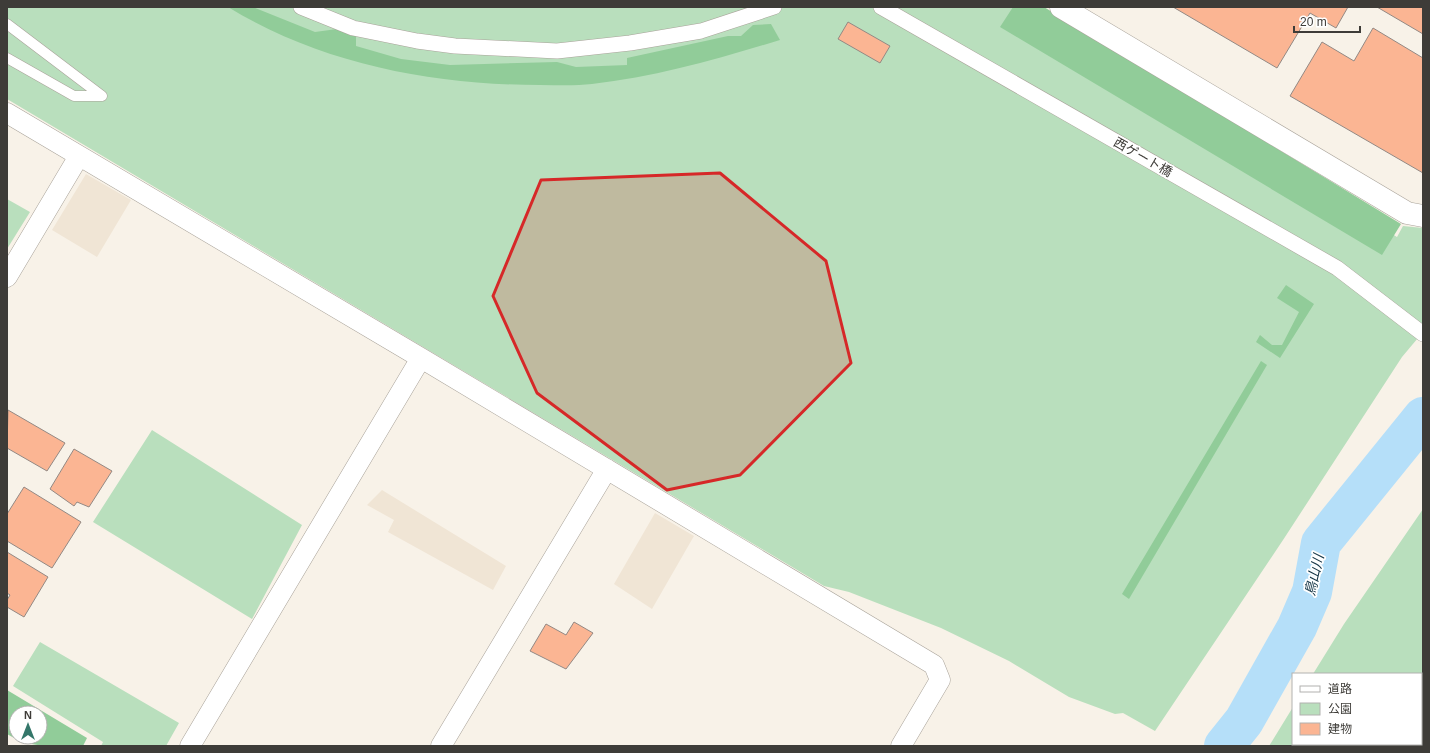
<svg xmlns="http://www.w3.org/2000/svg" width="1430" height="753" viewBox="0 0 1430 753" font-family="Helvetica,'Noto Sans JP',sans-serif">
	<rect width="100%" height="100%" fill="#f8f2e8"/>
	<path fill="#f0e5d5" d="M86 174 131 200 97 257 52 230Z
		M382 490 506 566 493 590 388 532 394 520 367 505Z
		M655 513 694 536 652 609 614 584Z"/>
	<path fill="#b9dfbd" d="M7 7H1029L1397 237 1403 226 1423 228V332L1402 357 1285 537 1155 731 1123 713 1115 714 1069 697 1009 661 941 628 849 592 824 586 7 99Z
		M7 199 30 212 7 249Z
		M152 430 302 525 252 619 93 522Z
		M1423 509V746H1269L1293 707V744H1421V674H1313L1344 624Z
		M40 642 179 723 166 746H101L103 742 13 686Z"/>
	<path fill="#91cc99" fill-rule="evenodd" d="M228 7H253L315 32 337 29 356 36V46L401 59 450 65 557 62 576 67 627 65V58L728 36H741L753 25 771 24 780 40C718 59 656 77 592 84 575 86 557 85 540 85 433 85 321 64 228 7Z
		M1013 7H1044L1401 224 1382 255 1000 27Z
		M1286 285 1314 304 1280 358 1256 342 1260 335 1272 345H1282L1299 312 1277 298Z
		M1261 361 1267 365 1129 599 1122 594Z
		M7 690 87 738 83 746C56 746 30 749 7 734ZM16 713H40V737H16Z"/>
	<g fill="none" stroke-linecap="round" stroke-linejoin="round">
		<path stroke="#b5dff9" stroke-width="40" d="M1224 746 1244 721 1297 627 1312 592 1321 543 1423 417"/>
	</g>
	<path fill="#fbb593" stroke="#938984" d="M1173 7H1348L1336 28 1310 13 1277 68Z
		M1377 7H1423V34Z
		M848 22 890 46 880 63 838 39Z
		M1373 28 1423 58V173L1290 96 1322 42 1354 61Z
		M8 410 65 443 47 471 7 448Z
		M74 449 112 471 89 507 77 502 74 506 50 489Z
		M24 487 81 522 52 568 7 541V514Z
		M7 552 48 577 24 617 7 607V600L10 595 7 593Z
		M574 622 593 633 566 669 530 651 546 624 566 635Z"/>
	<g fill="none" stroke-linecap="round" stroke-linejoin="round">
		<defs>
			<path id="service" d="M7 24 102 96
				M7 58 74 96H102"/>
			<path id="pedestrian" d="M301 7 353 28 417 41 455 46 557 51 630 43 701 31 774 7
				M881 7 1337 268 1423 334"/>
			<path id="minor" d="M7 113 421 358 934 665 940 680 901 746
				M7 277 79 156
				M190 746 421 358
				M441 746 607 469"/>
			<path id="tertiary" d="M1061 7 1407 213 1423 216"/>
		</defs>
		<use href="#service" stroke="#a9a39a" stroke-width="11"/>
		<use href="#pedestrian" stroke="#a9a39a" stroke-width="16"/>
		<use href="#minor" stroke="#a9a39a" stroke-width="21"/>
		<use href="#tertiary" stroke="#a9a39a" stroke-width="23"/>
		<use href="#service" stroke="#fff" stroke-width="10"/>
		<use href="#pedestrian" stroke="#fff" stroke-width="15"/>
		<use href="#minor" stroke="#fff" stroke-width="20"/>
		<use href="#tertiary" stroke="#fff" stroke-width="22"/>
	</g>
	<path fill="#d62828" fill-opacity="0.2" stroke="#d62828" stroke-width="3" stroke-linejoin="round" d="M720 173 826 261 851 363 740 475 667 490 537 393 493 296 541 180Z"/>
	<g text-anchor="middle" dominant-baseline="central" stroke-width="3.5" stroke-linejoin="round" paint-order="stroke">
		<g font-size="13" fill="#3e3c38" stroke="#fff">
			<text transform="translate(1143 157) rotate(30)">西ゲート橋</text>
		</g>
		<g font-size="14" font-style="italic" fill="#133445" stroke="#fff">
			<text transform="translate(1314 575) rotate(-77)">鳥山川</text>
		</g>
	</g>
	<rect width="1430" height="753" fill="none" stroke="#3e3c38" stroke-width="16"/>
	<rect x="1292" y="673" width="130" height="72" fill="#ffffff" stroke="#b2b1af"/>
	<rect x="1300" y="686" width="20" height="6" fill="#ffffff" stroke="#b2b1af"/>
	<text x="1328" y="693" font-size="12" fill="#3e3c38">道路</text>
	<rect x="1300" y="703" width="20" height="12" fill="#b9dfbd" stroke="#b2b1af"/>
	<text x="1328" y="713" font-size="12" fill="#3e3c38">公園</text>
	<rect x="1300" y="723" width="20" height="12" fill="#fbb593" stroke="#b2b1af"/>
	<text x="1328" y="733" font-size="12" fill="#3e3c38">建物</text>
	<g transform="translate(28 725)"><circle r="19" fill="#ffffff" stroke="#b2b1af"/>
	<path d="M0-3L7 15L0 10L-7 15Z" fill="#34776a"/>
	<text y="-6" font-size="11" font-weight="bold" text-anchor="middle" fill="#3e3c38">N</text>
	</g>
	<path d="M1294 26v6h66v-6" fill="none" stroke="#3e3c38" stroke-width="2"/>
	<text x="1300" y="26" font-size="12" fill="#3e3c38" stroke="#ffffff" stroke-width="3" paint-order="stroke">20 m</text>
</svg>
